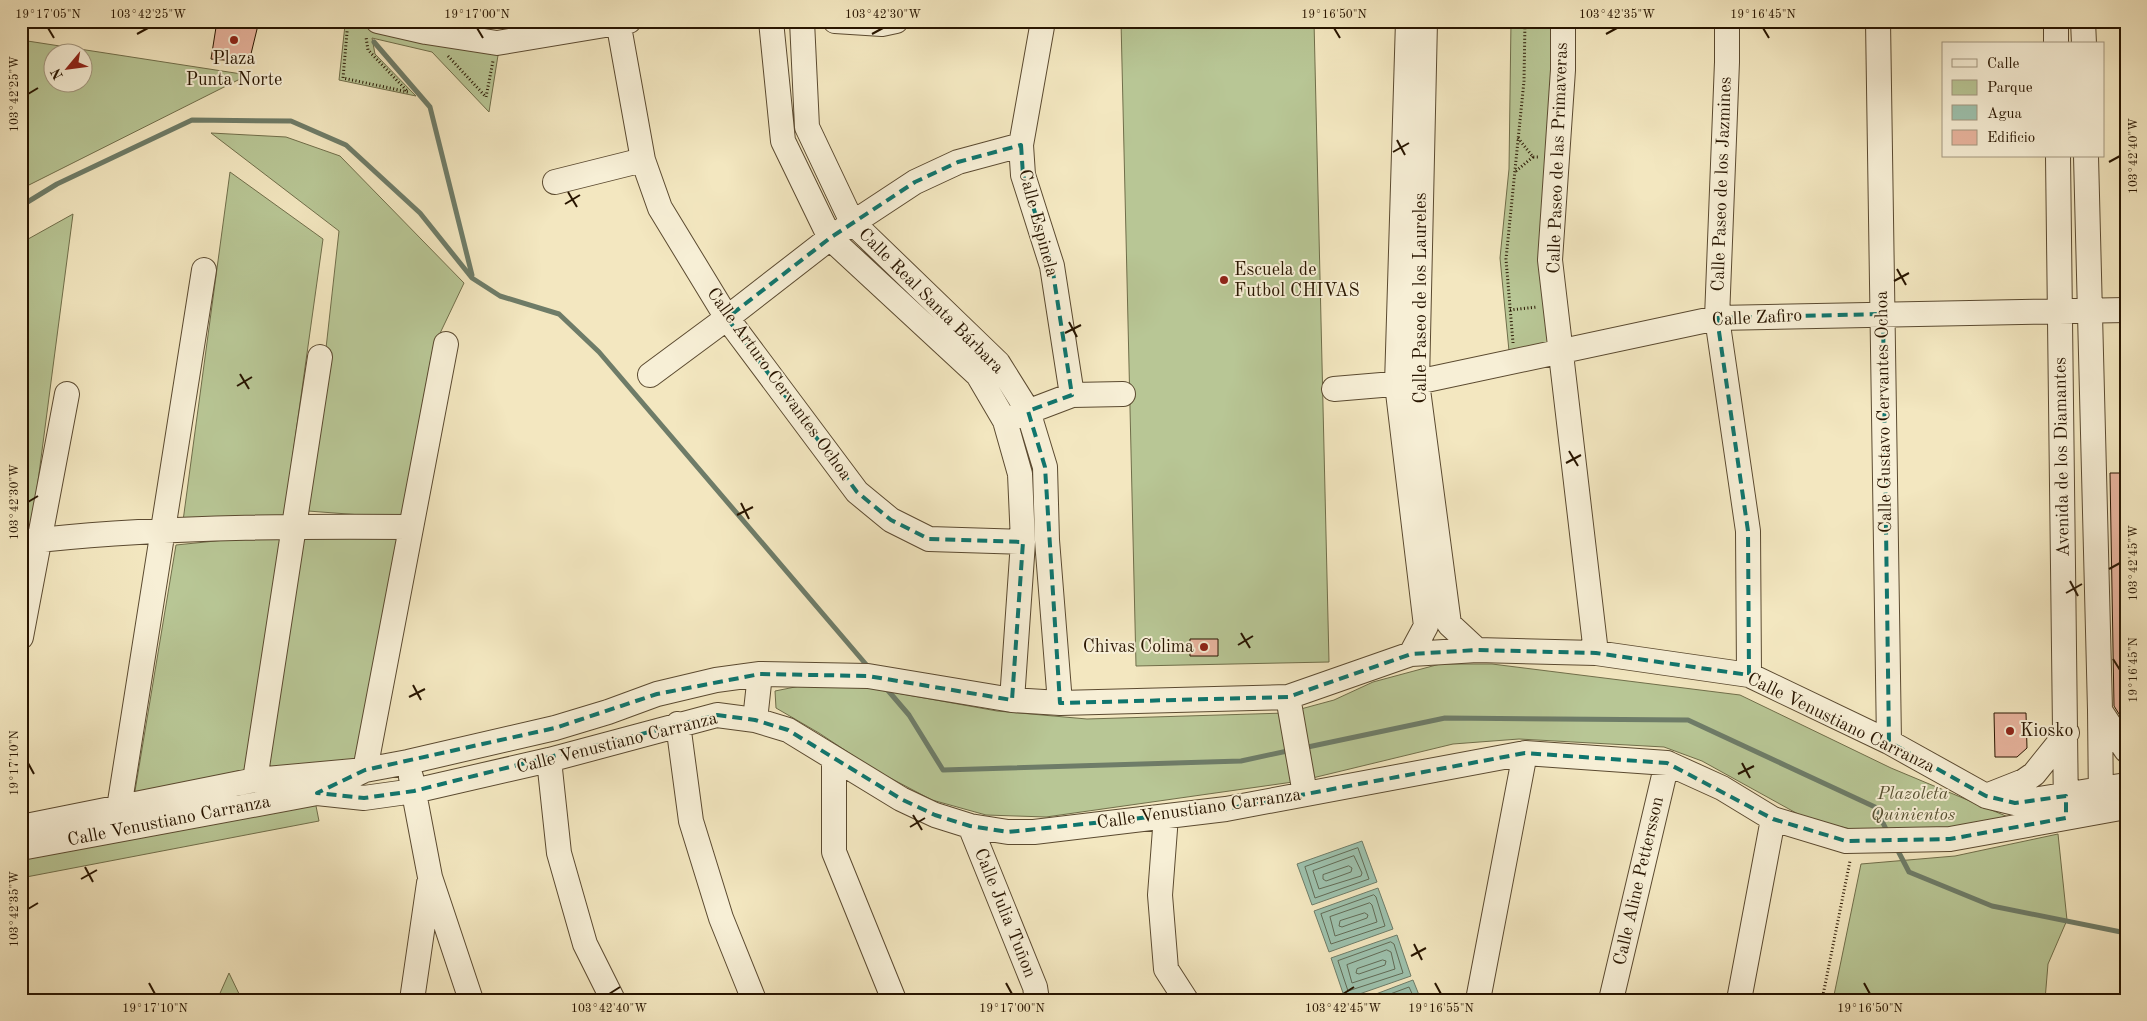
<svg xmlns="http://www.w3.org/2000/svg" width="2147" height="1021" viewBox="0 0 2147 1021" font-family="'Old Standard TT',serif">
	<rect width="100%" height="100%" fill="#f3e7c0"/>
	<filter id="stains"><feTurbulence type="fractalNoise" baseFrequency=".004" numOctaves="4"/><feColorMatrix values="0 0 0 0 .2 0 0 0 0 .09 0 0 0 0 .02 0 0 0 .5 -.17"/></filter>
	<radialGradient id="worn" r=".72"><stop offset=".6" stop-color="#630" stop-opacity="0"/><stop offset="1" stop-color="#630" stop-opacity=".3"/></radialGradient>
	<path fill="#b8c695" stroke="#706e4a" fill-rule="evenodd" d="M1121 21H1314L1329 662 1136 666Z
		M1511 21H1559L1552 344 1509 351 1500 258 1509 169Z
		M345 25 499 49 489 112 432 52 372 38 375 54 416 96 339 80Z
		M21 40 248 75 21 189ZM52 52H82V82H52Z
		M211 133 286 137 340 156 464 283 433 348 401 518 308 511 339 231Z
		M230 172 323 239 284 518 183 521Z
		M73 214 32 527 21 528V243Z
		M401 533 358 762 268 771 302 534Z
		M284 534 246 769 134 797 176 545Z
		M1440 664H1492L1740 695 1891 768 2013 819 1937 830 1863 832 1807 819 1702 761 1664 747 1519 739 1453 744 1300 781 1046 817 986 815 932 800 875 770 819 733 776 708 775 691 800 686 852 685 997 711 1087 719 1286 713 1334 700 1373 682Z
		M315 801 319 821 21 878V857Z
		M2058 834 2067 920 2048 964 2045 1000H1833L1861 864 1955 856Z
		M229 973 242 1000H217Z"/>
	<path fill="#9dc1ad" stroke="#6e7c68" d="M1362 841 1377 882 1312 905 1297 864Z
		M1378 888 1393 929 1329 952 1314 911Z
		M1397 935 1411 976 1345 999 1331 958Z
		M1413 980 1421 1000H1360Z"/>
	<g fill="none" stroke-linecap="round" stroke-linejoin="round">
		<path stroke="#626b56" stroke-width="1" d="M1358 848 1369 879 1315 898 1305 867Z
			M1354 856 1362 873 1361 876 1319 889 1313 871Z
			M1349 866 1352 868 1351 872 1326 881 1323 879V875Z
			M1374 895 1376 897 1385 926 1331 944 1321 914Z
			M1370 903 1372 905 1377 922 1335 936 1330 917Z
			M1365 913 1368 915 1367 918 1342 927 1339 926 1340 921Z
			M1391 942 1394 944 1403 973 1348 991 1338 961Z
			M1387 950 1391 952 1395 969 1352 983 1347 965Z
			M1383 960 1386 961 1385 965 1359 974 1356 973 1357 969Z
			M1374 1000 1409 987 1415 1000"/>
		<path stroke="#6e7c68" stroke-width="5" d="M374 42 430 107 472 275
			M21 206 57 184 192 120 291 121 346 145 420 213 472 278 500 296 559 314 599 352 870 669
			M885 687 909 715 943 770 1241 761 1292 750
			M1303 748 1445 718 1688 720 1875 807 1888 833
			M1896 847 1909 872 1992 906 2126 933"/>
	</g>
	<path fill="#e9b59f" stroke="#281500" d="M217 21H259L249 62 211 59Z
		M2110 473H2126V725L2114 706Z
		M1190 639H1218V656H1190Z
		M1994 713H2026L2027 748 2017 757H1995Z"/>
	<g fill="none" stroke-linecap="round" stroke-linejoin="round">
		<defs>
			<path id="minor" d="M378 21 426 32 497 43 629 21
				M618 21 643 160 660 208 727 318 857 492 891 520 929 539 1023 542
				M771 21 783 141 830 238 978 375 1005 421 1020 474 1023 542 1012 700
				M802 21 807 127 852 222 998 363 1028 411 1045 467 1047 540 1060 703
				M835 21 882 24 896 21
				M1043 21 1021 145 1023 175 1052 266 1072 395
				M1408 21 1397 384 1426 626 1411 654
				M1425 21 1417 382 1449 624 1477 650
				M1563 21V70L1550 260 1596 653
				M1727 21V62L1717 318 1748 531 1749 675
				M1878 21 1889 742
				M2056 21V44
				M2083 21 2084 44
				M2058 156 2066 812
				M2086 156 2100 710 2101 805
				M555 182 643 160
				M650 375 727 318 830 238 915 182 958 162 1021 145
				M1334 389 1417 382 1717 318 2126 310
				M1014 417 1072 395 1123 394
				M21 542C151 527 281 526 411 527
				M21 637 67 394
				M1288 697 1305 794
				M2101 712 2126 750
				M755 720 760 674
				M678 724 691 821 721 918 754 1000
				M834 759V852L894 1000
				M549 760 559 853 585 944 613 1000
				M411 777 430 877 471 1000
				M255 780 320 357
				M317 793 364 798 414 791 549 760 717 715 755 720 788 730 901 799 935 815 970 826 1008 832H1034L1226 809 1525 753 1667 763 1722 788 1773 819 1846 841 1950 839 2126 807
				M1986 796 2024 781 2034 774 2067 733
				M119 808 204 270
				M1166 816 1160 895 1166 969 1186 1000
				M970 826 1035 987 1037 1000
				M21 827 255 780 365 770 446 344
				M21 848 317 793 365 770 408 762 555 728 608 712 657 694 716 680 760 674 868 676 1012 700 1060 703 1288 697 1411 654 1477 650 1596 653 1749 675 1889 742 1986 796 2015 803 2126 785
				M412 1000 429 883
				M1478 1000 1525 753
				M1611 1000 1667 763
				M1739 1000 1773 819"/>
		</defs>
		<use href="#minor" stroke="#5b4a30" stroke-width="26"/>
		<path stroke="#281500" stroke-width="3" stroke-dasharray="1 2.5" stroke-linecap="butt" d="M348 21 343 78 408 92 368 50 366 37
			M448 56 486 97 493 61
			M1518 138 1533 157H1538
			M1516 171 1533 157
			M1510 310 1537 307
			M1513 343 1506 259 1524 81 1525 21
			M1822 1000 1850 861"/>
		<use href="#minor" stroke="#f7efd6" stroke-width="24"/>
	</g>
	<path fill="none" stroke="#0f766e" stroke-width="4" stroke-dasharray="10 6" stroke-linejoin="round" d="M1021 145 1023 175 1052 266 1072 395 1028 411 1045 467 1060 703 1288 697 1411 654 1477 650 1596 653 1749 675 1748 531 1717 318 1883 314 1889 742 1986 796 2015 803 2066 796V818L1950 839 1846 841 1773 819 1667 763 1525 753 1226 809 1008 832 970 826 935 815 901 799 788 730 755 720 717 715 414 791 364 798 317 793 365 770 555 728 657 694 760 674 868 676 1012 700 1023 542 929 539 891 520 857 492 727 318 830 238 915 182 958 162Z"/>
	<path fill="none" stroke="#281500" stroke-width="2" d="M48 28 54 38M477 28 483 38M1334 28 1340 38M1763 28 1769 38M137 34 148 28M872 34 883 28M1606 34 1617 28M28 94 38 88M1397 140 1405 155M1393 152 1409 143M2109 162 2120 156M568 192 577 207M565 204 580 195M1897 269 1906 285M1894 281 1909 273M1069 322 1077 337M1065 333 1081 325M240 374 249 389M237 386 252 377M1569 451 1578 466M1566 463 1581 455M28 502 38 496M741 503 749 519M737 515 753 507M2109 569 2120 563M2070 581 2078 596M2066 593 2082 584M1241 633 1250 648M1238 645 1253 636M2113 659 2120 670M413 685 421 700M409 697 425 689M28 763 34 774M1742 763 1750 778M1738 774 1754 766M913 815 922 830M910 827 925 818M85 867 93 882M81 879 97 870M28 909 38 903M1414 944 1422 960M1411 956 1426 948M149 983 155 994M1006 983 1012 994M1435 983 1441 994M1864 983 1870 994M609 994 620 987M1343 994 1354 987"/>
	<g fill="#8f2418" stroke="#f7efd6" stroke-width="2">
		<circle cx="234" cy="40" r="5"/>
		<circle cx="1224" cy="280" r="5"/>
		<circle cx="1204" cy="647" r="5"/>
		<circle cx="2010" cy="731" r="5"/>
	</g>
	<g text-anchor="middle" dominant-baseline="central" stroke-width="4" stroke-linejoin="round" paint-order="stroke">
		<g font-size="18" fill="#281500" stroke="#f7efd6" text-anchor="start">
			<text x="234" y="59" text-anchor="middle">Plaza<tspan x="234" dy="21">Punta Norte</tspan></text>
			<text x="1234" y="270">Escuela de<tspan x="1234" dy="21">Futbol CHIVAS</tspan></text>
			<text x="1194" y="647" text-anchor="end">Chivas Colima</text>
			<text x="2020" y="731">Kiosko</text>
		</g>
		<g font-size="18" fill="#281500" stroke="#f7efd6">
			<text transform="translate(1558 158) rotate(-88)">Calle Paseo de las Primaveras</text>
			<text transform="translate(1722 184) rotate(-88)">Calle Paseo de los Jazmines</text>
			<text transform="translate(1038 223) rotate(75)">Calle Espinela</text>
			<text transform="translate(1421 298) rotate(-90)">Calle Paseo de los Laureles</text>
			<text transform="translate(931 301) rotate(45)">Calle Real Santa Bárbara</text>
			<text transform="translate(1757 318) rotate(-3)">Calle Zafiro</text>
			<text transform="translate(779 384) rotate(54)">Calle Arturo Cervantes Ochoa</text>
			<text transform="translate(1884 412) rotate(-91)">Calle Gustavo Cervantes Ochoa</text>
			<text transform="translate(2062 457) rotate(-91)">Avenida de los Diamantes</text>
			<text transform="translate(1841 723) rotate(26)">Calle Venustiano Carranza</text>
			<text transform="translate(617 743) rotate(-14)">Calle Venustiano Carranza</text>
			<text transform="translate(1199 809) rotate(-8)">Calle Venustiano Carranza</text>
			<text transform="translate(169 821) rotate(-11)">Calle Venustiano Carranza</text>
			<text transform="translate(1639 881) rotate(-77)">Calle Aline Pettersson</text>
			<text transform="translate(1005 913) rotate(68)">Calle Julia Tuñon</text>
		</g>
		<g font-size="18" font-style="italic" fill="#5a5334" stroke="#f7efd6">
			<text x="1913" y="794">Plazoleta<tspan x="1913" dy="21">Quinientos</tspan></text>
		</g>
	</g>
	<rect width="2147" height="1021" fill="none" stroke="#f3e7c0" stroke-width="55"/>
	<rect x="1942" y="42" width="162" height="115" fill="#f7efd6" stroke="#a49880"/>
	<rect x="1952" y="59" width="25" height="8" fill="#f7efd6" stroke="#a49880"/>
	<text x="1987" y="68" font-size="15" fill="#281500">Calle</text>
	<rect x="1952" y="80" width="25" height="15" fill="#b8c695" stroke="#a49880"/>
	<text x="1987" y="92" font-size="15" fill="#281500">Parque</text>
	<rect x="1952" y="105" width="25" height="15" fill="#9dc1ad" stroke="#a49880"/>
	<text x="1987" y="118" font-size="15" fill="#281500">Agua</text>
	<rect x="1952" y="130" width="25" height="15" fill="#e9b59f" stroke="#a49880"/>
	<text x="1987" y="142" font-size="15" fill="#281500">Edificio</text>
	<g transform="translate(68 68) rotate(241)"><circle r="24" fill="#f7efd6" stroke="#a49880"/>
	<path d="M0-4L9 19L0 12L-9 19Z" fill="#8f2418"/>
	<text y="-8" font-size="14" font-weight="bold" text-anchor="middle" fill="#281500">N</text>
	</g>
	<rect x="28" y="28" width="2092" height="966" fill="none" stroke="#281500" stroke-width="2"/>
	<g font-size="12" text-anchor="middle" fill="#281500">
		<text x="48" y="18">19°17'05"N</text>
		<text x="148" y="18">103°42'25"W</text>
		<text x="477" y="18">19°17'00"N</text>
		<text x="883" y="18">103°42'30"W</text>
		<text x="1334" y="18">19°16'50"N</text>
		<text x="1617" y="18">103°42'35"W</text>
		<text x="1763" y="18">19°16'45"N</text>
		<text transform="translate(14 94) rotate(-90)" y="4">103°42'25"W</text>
		<text transform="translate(2133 156) rotate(-90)" y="4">103°42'40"W</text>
		<text transform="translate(14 502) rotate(-90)" y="4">103°42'30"W</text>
		<text transform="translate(2133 563) rotate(-90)" y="4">103°42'45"W</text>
		<text transform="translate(2133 670) rotate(-90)" y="4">19°16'45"N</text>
		<text transform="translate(14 763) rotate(-90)" y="4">19°17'10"N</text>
		<text transform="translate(14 909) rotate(-90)" y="4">103°42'35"W</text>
		<text x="155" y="1012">19°17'10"N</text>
		<text x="609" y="1012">103°42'40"W</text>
		<text x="1012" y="1012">19°17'00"N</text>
		<text x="1343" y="1012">103°42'45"W</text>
		<text x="1441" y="1012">19°16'55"N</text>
		<text x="1870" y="1012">19°16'50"N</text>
	</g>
	<rect width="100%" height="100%" filter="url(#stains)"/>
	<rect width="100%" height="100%" fill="url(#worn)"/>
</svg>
